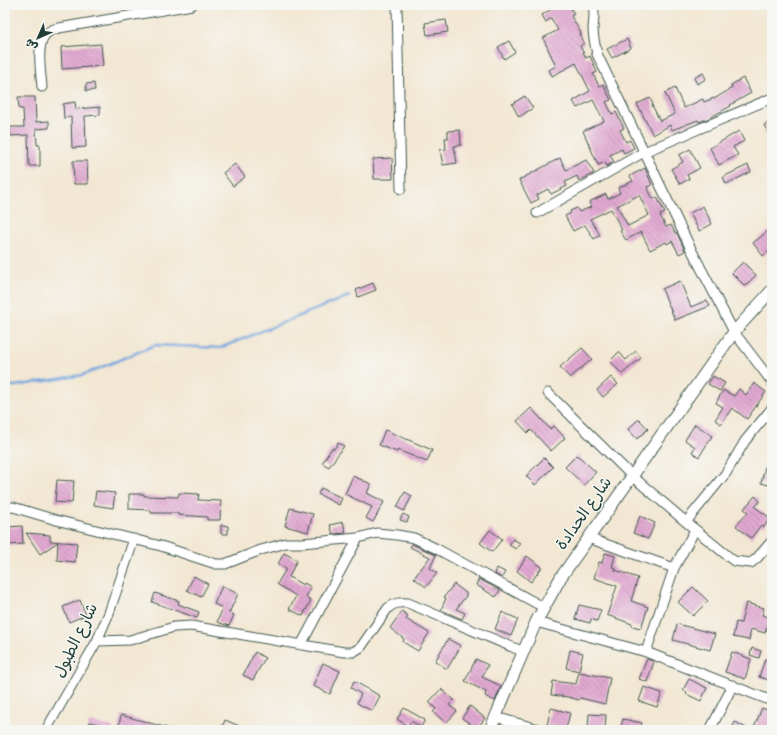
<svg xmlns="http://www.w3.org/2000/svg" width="777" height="735" viewBox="0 0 777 735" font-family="Dekko,'Playpen Sans Arabic',sans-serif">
	<defs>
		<pattern id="building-back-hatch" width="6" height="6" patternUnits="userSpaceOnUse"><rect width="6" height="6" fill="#e1a8d1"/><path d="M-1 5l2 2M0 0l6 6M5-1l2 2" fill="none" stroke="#b68aaa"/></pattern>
	</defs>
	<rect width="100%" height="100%" fill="#f6f6f2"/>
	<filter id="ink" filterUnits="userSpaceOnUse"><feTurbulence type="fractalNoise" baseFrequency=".025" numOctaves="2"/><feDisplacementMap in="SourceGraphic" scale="8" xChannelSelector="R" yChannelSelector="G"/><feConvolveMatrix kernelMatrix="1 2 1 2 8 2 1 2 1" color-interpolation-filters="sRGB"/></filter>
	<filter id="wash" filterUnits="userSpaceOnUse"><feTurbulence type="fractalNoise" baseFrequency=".012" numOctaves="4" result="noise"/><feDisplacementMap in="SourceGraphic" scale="16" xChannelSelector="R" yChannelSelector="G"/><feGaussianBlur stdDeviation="0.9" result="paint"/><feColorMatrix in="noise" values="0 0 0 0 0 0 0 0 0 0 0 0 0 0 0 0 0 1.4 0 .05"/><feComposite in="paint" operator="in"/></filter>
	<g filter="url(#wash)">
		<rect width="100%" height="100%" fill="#f2e7d2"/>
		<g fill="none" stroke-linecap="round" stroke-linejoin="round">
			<path stroke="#74a6df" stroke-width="2.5" d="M5 386H15L83 375 155 345 220 348 349 296"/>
		</g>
		<g id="blocks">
			<path fill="url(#building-back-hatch)" fill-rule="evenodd" d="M552 5H569L574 14 571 16 581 33H580L584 43 580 46 586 58 590 56 597 72 593 74 599 86 603 84 611 100 606 102 612 114 616 112 624 128 620 130 626 142 630 140 634 148 624 153 622 149 610 155 614 162 607 166 605 162 598 165 583 131 604 121 593 100 577 108 573 101 590 91 576 63 552 76 549 70 556 66 543 38 558 30 551 18 546 22 542 15 553 8Z
				M446 20 448 32 427 35 425 23Z
				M627 39 631 48 612 58 607 49Z
				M509 41 515 52 504 59 498 47Z
				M101 44 103 66 62 69 61 47Z
				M703 73 706 79 697 84 694 78Z
				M743 78 751 93 730 105 731 106 707 119 699 122 698 120 672 130 670 125 653 135 637 104 650 98 653 104 652 105 660 121 675 114 665 93 675 88 684 108 703 99 704 102 714 98V99L732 88 731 85Z
				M94 83 95 90 86 91V84Z
				M525 96 533 108 519 117 512 104Z
				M18 97H35L36 122 49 121V128L36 129 37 145H40V166H29L28 135 11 136 10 127H24L23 109H19Z
				M75 102 76 109 100 107V115L85 116 86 147 72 148 71 117 64 118 63 104Z
				M772 121V141L764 125Z
				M460 130 461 145 454 146 457 163 443 165 440 150 446 149 445 138H448V131Z
				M739 131 744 141 733 147 738 155 719 165 710 148Z
				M690 149 700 168 687 175 689 179 680 184 671 169 683 162 679 155Z
				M392 158 393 179H374L373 159Z
				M560 158 566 170 586 160 594 173 579 181 577 176 565 182 567 186 551 194 548 189 537 195 539 199 531 203 519 180Z
				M73 161H87L88 184H74Z
				M235 164 245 177 233 186 223 173Z
				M748 165 751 172 726 184 723 177Z
				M645 168 652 185 647 187 653 199 657 197 665 213 660 215 666 227 671 225 675 233H677L685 251 679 254 672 241 667 244 666 242 650 250 641 232 626 240 620 231 622 230 611 209 590 219 600 235 594 239 585 225 573 231 565 216 571 213 570 211 577 208 579 212 591 207 589 202 606 194 608 199 620 193 618 188 633 181 630 176ZM639 195 649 215 628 226 617 206Z
				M703 206 712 224 699 231 690 213Z
				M768 231 772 236V249L763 256 753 243Z
				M743 262 756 275 745 286 732 273Z
				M680 281 691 307 707 300 710 306 675 320 662 289Z
				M373 283 376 290 358 297 356 290Z
				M582 348 592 359 570 378 560 367Z
				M636 351 641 358 622 374 610 361 619 352 626 360Z
				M713 376 725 383 720 391 708 384Z
				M611 377 618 384 603 397 597 390Z
				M754 383 766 392 747 419 732 408 721 424 715 420 723 407 716 403 723 390 734 396 739 389 746 395Z
				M531 408 550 429 554 426 565 438 551 451 531 430 528 433 517 421Z
				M639 419 648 429 637 439 628 429Z
				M695 424 712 436 699 457 692 452 695 447 685 440Z
				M385 430 432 450 427 462 398 450 397 452 379 445Z
				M338 443 344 446 329 467 322 463 332 448 334 449Z
				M577 455 596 472 584 485 565 467Z
				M544 458 553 467 535 485 526 476Z
				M765 467 772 469V486L761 483Z
				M353 476 371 484 367 493 384 502 373 522 366 518 372 507 345 494Z
				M57 480 74 481 72 503 55 502Z
				M321 488 342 498 339 505 318 494Z
				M96 491 115 493 113 508 94 505Z
				M405 492 412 496 404 511 397 507Z
				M179 493 199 494 198 500 221 501 220 520H207V517L178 515V513H151V510L129 509V494H144V496L178 497Z
				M755 496 760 501 755 507 770 518 764 527 761 525 751 538 736 526 748 512 744 509Z
				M290 508 313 514 308 532 285 526Z
				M403 514 409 517 407 522 400 520Z
				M640 516 655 523 648 539 633 533Z
				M343 522 346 533 333 534 330 525Z
				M221 525 228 526V534H221Z
				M22 526 23 544 7 545 6 527Z
				M490 530 502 539 492 552 480 543Z
				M26 533 50 535V541L77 543 75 562 57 560 58 542 40 554Z
				M513 539 520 543 516 549 509 545Z
				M412 544 436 555 430 568 437 573 426 587 414 578 430 557 410 547Z
				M284 553 297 560 289 577 303 585 304 583 311 587 306 597 311 600 303 616 289 609 296 596 277 584 286 569 278 564Z
				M605 553 615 556 612 567 616 568 615 570 638 578 631 601 648 607 641 628 632 626V624L607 615 617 586 594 578 599 562 602 563Z
				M527 556 542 567 531 582 517 571Z
				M497 568 505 572 502 578 495 574Z
				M194 576 208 584 201 597 187 590Z
				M479 579 500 590 496 597 476 585Z
				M454 584 466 593V596L456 609 465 613 462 619 441 610 446 598 444 597Z
				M222 586 238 594 229 613 234 615 229 626 217 622 223 608 214 604Z
				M693 587 708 601 693 616 678 602Z
				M155 593 179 601 178 604 199 612 197 618 152 602Z
				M80 600 86 615 69 622 63 607Z
				M746 603 764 608 762 615 770 618 765 633 751 629 749 640 733 637 736 622 741 623Z
				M579 605 601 610 597 621 591 619 590 623 575 619Z
				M402 611 408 616 406 619 429 633 418 651 403 642 404 639 390 628Z
				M502 612 518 619 511 636 495 629Z
				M677 624 715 634 710 650 673 640Z
				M448 639 461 646 447 669 435 661Z
				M752 648 761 651 759 658 750 655Z
				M570 650 583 653 579 671 566 668Z
				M255 652 265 658 253 680 243 675Z
				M732 652 751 659 745 679 725 672Z
				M476 659 488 665 482 677 501 686 495 701 485 696 486 692 465 681Z
				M647 659 654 662 647 682 639 679Z
				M765 659 772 662V681L759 677Z
				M323 663 340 671 330 694 313 686Z
				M579 672 610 678 605 704 580 698 579 700 568 697 551 695 553 681 576 684Z
				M689 679 707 688 701 701 686 694 687 692 683 690Z
				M354 681 380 696 372 711 357 703 361 694 351 688Z
				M644 687 662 693 657 707 639 701Z
				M441 689 454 700 449 705 457 711 446 723 433 712 436 709 429 702Z
				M470 706 485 718 477 729 462 718Z
				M404 708 425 720 421 727 411 721 408 726 397 719Z
				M551 708 570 713 566 729 547 725Z
				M762 708 772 712V730H753Z
				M589 714 606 715 605 729 588 728Z
				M121 715 168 728 167 730H118Z
				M623 719 642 723 640 730H620Z
				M225 720 249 730H221Z
				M89 722 113 727V730H87Z
				M735 722 750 730H731Z"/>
		</g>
	</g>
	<g filter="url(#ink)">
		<use href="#blocks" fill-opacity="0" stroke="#3f564c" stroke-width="1"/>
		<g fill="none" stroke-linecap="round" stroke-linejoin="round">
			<defs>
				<path id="minor" d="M397 5 401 189
					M593 5C595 13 594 19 593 28 593 37 595 45 597 54L692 251 734 332 772 382
					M42 87C41 73 36 46 45 35 49 30 54 29 59 28L192 5
					M537 213 644 152 772 98
					M548 393 632 476 686 522 734 561 751 563 757 558 772 541
					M5 508 13 507 56 520 161 546 216 564H225L261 550 286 543H302L358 538 377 533 397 535 414 538 437 549 543 607
					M686 522 726 473 745 441 772 408
					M588 538 674 568
					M536 622 646 652 772 701
					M97 641 130 640 174 627 191 626 344 652H353L361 647 388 608C394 603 399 602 408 603L524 652
					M301 645 358 538
					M646 652 674 568 695 530
					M495 717 542 730
					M46 730 97 641 109 613 134 539
					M710 730 733 685"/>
				<path id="tertiary" d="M490 730 536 622 561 577 734 332 772 290"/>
			</defs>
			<use href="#minor" stroke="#3f564c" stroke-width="11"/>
			<use href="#tertiary" stroke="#3f564c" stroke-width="13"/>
			<use href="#minor" stroke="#fff" stroke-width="9"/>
			<use href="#tertiary" stroke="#fff" stroke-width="11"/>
		</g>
	</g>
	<g text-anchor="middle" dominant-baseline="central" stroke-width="3" stroke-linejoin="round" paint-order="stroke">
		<g font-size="16" fill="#1f3d34" stroke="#f6f6f2">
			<text transform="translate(585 514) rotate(-55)">شارع الحدادة</text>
			<text transform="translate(77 641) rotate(-64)">شارع الطبول</text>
		</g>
	</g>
	<rect width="777" height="735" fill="none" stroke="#f6f6f2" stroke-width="20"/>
	<g transform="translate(38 38) rotate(225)" stroke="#f6f6f2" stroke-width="3" paint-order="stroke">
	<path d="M0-3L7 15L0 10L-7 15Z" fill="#1f3d34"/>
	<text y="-6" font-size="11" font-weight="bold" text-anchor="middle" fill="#1f3d34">ش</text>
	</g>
</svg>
